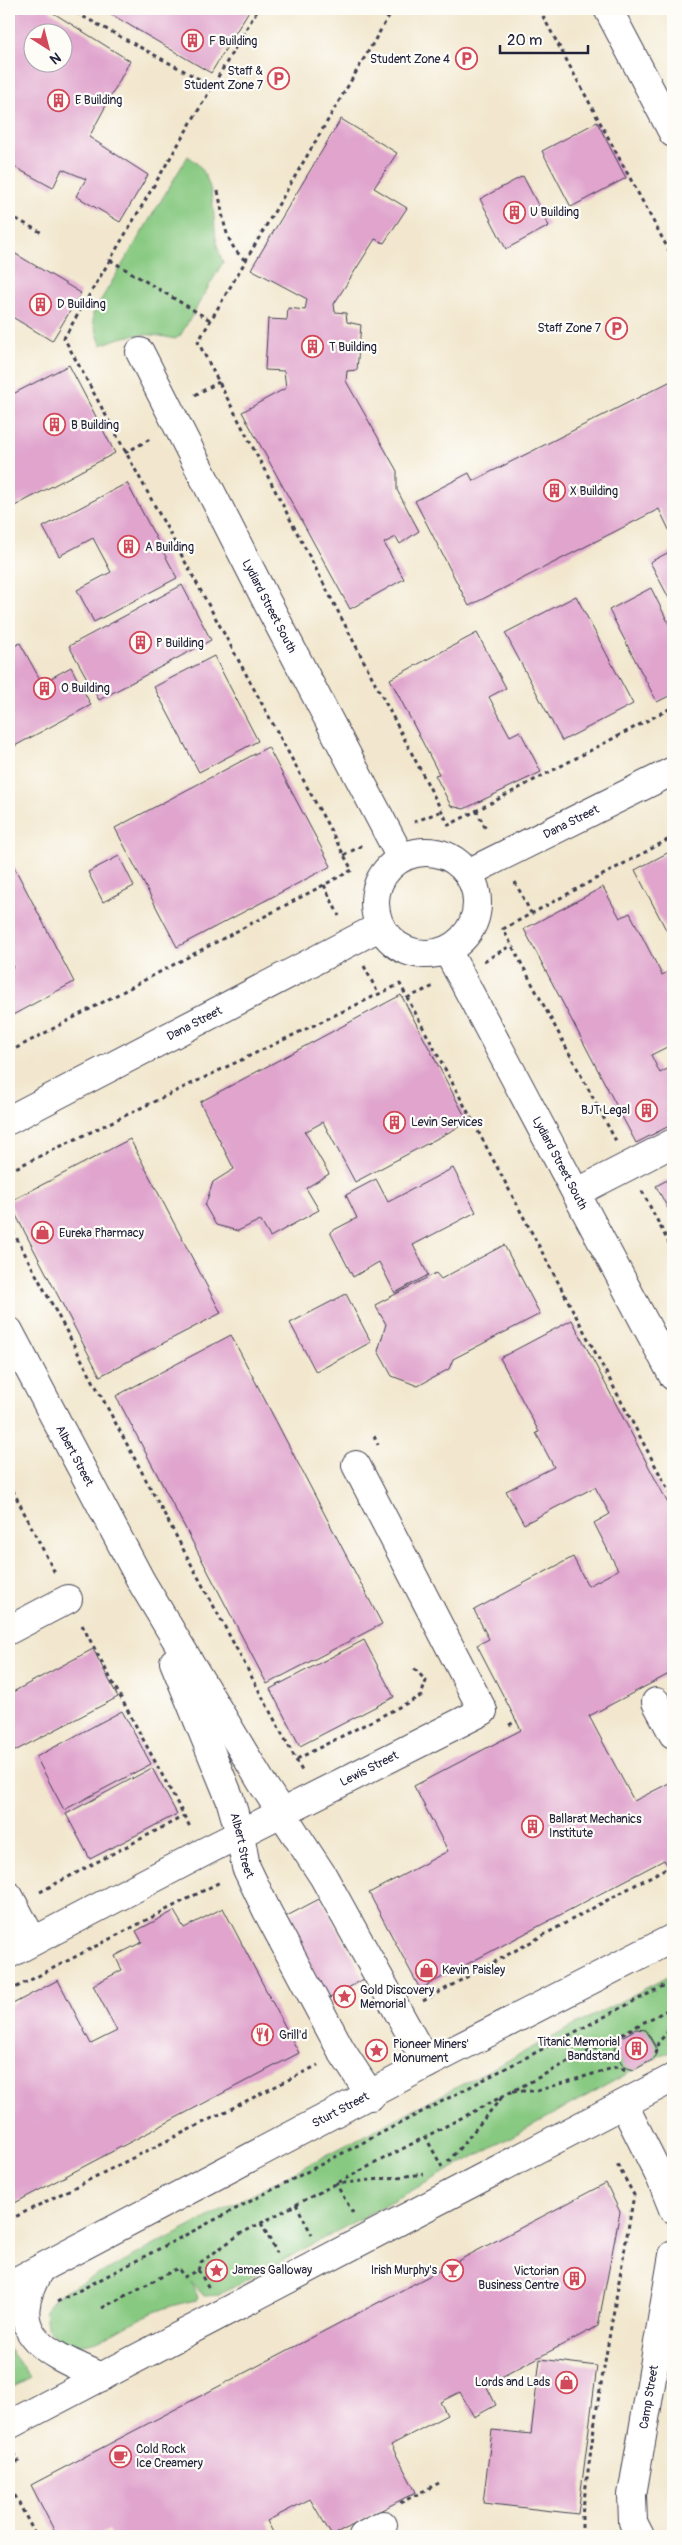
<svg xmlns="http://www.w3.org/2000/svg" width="682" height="2545" viewBox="0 0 682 2545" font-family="Pangolin,sans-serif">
	<rect width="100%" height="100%" fill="#fdfcf7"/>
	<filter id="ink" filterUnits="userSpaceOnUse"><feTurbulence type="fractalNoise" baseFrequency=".02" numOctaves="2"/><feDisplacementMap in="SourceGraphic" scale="10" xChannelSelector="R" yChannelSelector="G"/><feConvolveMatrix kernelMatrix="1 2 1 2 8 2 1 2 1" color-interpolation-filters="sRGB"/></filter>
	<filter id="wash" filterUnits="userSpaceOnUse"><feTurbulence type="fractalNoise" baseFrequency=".0096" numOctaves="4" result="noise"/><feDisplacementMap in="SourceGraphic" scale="20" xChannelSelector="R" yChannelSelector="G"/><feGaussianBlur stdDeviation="1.12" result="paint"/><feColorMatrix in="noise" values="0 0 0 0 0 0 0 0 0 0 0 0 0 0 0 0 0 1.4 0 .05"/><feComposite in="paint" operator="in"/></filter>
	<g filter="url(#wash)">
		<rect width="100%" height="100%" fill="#f2e7ce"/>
		<path fill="#87c981" stroke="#54765e" d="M188 156C225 181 206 228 223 262L180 336 175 339C144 332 130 333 101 345L93 321V313Z
			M673 1974V2049L219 2295 204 2296 191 2282 198 2297 197 2300C180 2303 163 2308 148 2315 114 2329 79 2365 47 2328L45 2310 57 2296Z
			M9 2349 31 2378 9 2389Z"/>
		<g id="blocks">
			<path fill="#e0a4cd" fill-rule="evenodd" d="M14 9 22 11 24 9H47L130 61 89 137 148 175 120 222 76 196 86 179 62 169 53 188 9 164V17ZM32 32H62V62H32Z
				M102 9H250L211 73Z
				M341 119 397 153 374 188 407 208 384 243 375 239 334 304 335 312 346 313 347 322 361 325 357 370 347 371 346 381 397 471V490L419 531 400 544 396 537 384 543 404 579 350 609 242 412 286 388 284 371 265 370 268 319 287 320 288 308 305 310 307 299 251 269Z
				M597 122 626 178 571 207 542 151Z
				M523 176 549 226 506 249 480 199Z
				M9 250 81 293 52 341 9 315Z
				M69 365 115 453 9 509V396Z
				M673 380V538L659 509 469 606 415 501 469 473 473 481Z
				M127 483 177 578 94 622 77 590 111 572 93 538 59 556 43 527Z
				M673 550V606L650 562Z
				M182 585 211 640 99 700 69 646Z
				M651 588 673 632V694L657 702 609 610Z
				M576 596 633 704 562 741 505 633Z
				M477 633 506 688 489 697 510 736 520 731 541 772 464 809 451 806 435 775 439 774 390 679Z
				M20 643 42 683 71 667 91 705 9 749V649Z
				M214 656 258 741 199 772 154 687Z
				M268 747 331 866 177 947 115 828Z
				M673 850V943L635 870Z
				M119 856 134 886 103 902 88 872Z
				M9 857 74 982 9 1017V970L13 967 9 959Z
				M603 887 620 918 630 913 662 975 673 969V1044L651 1055 660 1073 673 1066V1124L636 1143 524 929Z
				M401 995 468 1122 355 1182 323 1122 305 1132 329 1174 306 1188 319 1210 270 1237 260 1220 238 1231 216 1225 205 1206 213 1182 234 1169 200 1102Z
				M130 1139 221 1313 100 1376 9 1202Z
				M453 1168 476 1212 413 1245 428 1275 395 1293 379 1262 353 1277 330 1232 357 1218 346 1195 376 1179 388 1202Z
				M673 1177V1218L656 1186Z
				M504 1245 540 1314 453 1359 449 1369 418 1386 392 1376 378 1351 386 1324 375 1305 436 1273 441 1279Z
				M346 1294 371 1342 316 1372 290 1323Z
				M572 1320 673 1513V1683L669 1674 589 1716 634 1801 673 1781V1873L664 1860 420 1989 369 1893 448 1851 414 1786 521 1730 477 1645 489 1639 474 1610 573 1557 588 1586 618 1570 594 1523 610 1514 595 1487 524 1524 506 1491 554 1467 536 1433 539 1432 500 1358Z
				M231 1335 382 1624 267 1684 116 1396Z
				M364 1640 394 1697 300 1746 270 1689Z
				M93 1649 118 1697 9 1754V1694Z
				M122 1711 151 1764 64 1810 36 1757Z
				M152 1768 177 1814 90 1859 66 1814Z
				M321 1898 364 1979 328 1999 285 1917Z
				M223 1908 299 2053 9 2206V2006L58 1980 91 2044 117 2031 93 1985 122 1970 115 1956 142 1942 136 1931 174 1911 184 1928Z
				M636 2029 646 2030 657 2049 654 2059 634 2070 624 2067 614 2050 618 2039Z
				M606 2183 620 2212 598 2326 486 2385 496 2405 474 2417 460 2392 440 2402 447 2415 391 2445 416 2492 332 2536 310 2499 267 2521 275 2536H112L109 2530 98 2536H57L31 2485Z
				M540 2359 597 2366 578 2514 483 2503 492 2430 531 2434Z"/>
		</g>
	</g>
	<g filter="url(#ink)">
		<use href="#blocks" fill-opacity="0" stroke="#414051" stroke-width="1"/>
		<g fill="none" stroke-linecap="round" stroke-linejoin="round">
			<defs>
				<g id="minor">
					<path d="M608 9 673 133"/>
					<path id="s1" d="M140 352 268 604 401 858"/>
					<circle cx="426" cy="903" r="51"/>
					<path id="s2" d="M468 873 673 771"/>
					<path id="s3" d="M447 950 673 1376"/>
					<path id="s4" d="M9 1120 379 927"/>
					<path d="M576 1193 673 1143"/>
					<path id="s5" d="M9 1331 141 1581 262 1783 323 1876 427 2064"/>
					<path d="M9 1630 68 1599"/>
					<path id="s6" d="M174 1662 230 1799 240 1834 246 1867 267 1911 341 2050 371 2096"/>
					<path d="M656 1702 673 1734"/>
					<path d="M9 1896 33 1941"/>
					<path id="s7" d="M9 1954 204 1852 483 1711 356 1465"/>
					<path d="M624 2105 661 2179 673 2209"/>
					<path d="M40 2269C0 2337 49 2353 102 2377"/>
					<path id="s8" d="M9 2285 427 2064 673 1938"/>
					<path d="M9 2425 673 2078"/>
					<path d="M363 2536 383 2525"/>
					<path id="s9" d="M640 2536 633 2522 632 2495 673 2255"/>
				</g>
			</defs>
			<use href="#minor" stroke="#414051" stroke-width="30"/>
			<path stroke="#414051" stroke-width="3" stroke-dasharray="4 4" stroke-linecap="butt" d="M69 9 212 86
				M393 9 198 342 449 825 673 707
				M539 9 673 258
				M218 191C224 217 223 242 245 260
				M9 215 44 234
				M110 260 210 320
				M195 395 219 382
				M125 453 152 438
				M476 810 487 831
				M414 822 442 811
				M344 855 363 845
				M515 882 531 913
				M324 885 339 916
				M484 961 512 945
				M364 966 379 995
				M407 998 434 986
				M9 1052 352 870 64 338 258 9
				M616 1141 503 929 673 837
				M9 1171 400 984 673 1499
				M642 1191 673 1251
				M9 1224 302 1771
				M374 1436 378 1445
				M9 1483 56 1575
				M82 1625 190 1827
				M509 1725 517 1721
				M297 1759 421 1696 426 1681 413 1667
				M40 1892 184 1816
				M9 1991 222 1881
				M423 2001 668 1867
				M655 2054 658 2043 673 2026
				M513 2091H537L616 2067 627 2070
				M425 2136 442 2167
				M448 2162 503 2096
				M296 2204 312 2235
				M353 2213 336 2184 424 2174
				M9 2220 318 2065
				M261 2223 277 2253
				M198 2270 209 2288
				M57 2302 673 1981
				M102 2308 178 2268 184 2277 198 2270 201 2262 240 2234 673 2007
				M673 2439V2481
				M13 2453 19 2463
				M11 2488 36 2536
				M400 2503 439 2483
				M582 2536V2515L596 2413 634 2195 617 2164"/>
			<use href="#minor" stroke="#fff" stroke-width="28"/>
		</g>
	</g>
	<defs>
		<symbol id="building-ring" viewBox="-11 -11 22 22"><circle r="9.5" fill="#fdfcf7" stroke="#d1495b" stroke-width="1.5"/><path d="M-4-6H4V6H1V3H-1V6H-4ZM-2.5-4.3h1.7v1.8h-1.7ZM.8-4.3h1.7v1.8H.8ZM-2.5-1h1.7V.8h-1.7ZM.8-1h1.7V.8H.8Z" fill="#d1495b"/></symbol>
		<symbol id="parking-ring" viewBox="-11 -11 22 22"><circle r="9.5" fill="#fdfcf7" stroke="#d1495b" stroke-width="1.5"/><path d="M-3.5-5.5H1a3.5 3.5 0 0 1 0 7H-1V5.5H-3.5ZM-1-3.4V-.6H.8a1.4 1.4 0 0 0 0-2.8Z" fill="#d1495b"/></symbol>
		<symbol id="shop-ring" viewBox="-11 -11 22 22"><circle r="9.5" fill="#fdfcf7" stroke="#d1495b" stroke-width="1.5"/><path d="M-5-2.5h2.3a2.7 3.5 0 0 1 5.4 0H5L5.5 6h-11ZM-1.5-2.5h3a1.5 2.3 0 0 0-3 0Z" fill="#d1495b"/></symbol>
		<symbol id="sight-ring" viewBox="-11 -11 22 22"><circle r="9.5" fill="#fdfcf7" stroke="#d1495b" stroke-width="1.5"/><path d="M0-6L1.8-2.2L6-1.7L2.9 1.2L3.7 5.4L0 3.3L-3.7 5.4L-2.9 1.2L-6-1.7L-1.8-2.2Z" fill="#d1495b"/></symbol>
		<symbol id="restaurant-ring" viewBox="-11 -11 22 22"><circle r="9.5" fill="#fdfcf7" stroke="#d1495b" stroke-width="1.5"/><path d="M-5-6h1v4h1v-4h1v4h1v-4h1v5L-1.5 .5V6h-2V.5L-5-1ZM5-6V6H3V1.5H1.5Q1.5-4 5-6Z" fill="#d1495b"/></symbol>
		<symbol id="bar-ring" viewBox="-11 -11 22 22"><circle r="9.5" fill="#fdfcf7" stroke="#d1495b" stroke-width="1.5"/><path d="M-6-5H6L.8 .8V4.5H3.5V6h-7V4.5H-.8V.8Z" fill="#d1495b"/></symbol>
		<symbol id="cafe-ring" viewBox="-11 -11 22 22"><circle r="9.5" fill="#fdfcf7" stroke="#d1495b" stroke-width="1.5"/><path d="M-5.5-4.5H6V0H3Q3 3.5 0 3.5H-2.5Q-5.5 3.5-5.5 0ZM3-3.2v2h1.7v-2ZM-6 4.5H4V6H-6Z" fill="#d1495b"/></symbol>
	</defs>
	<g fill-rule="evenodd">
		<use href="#building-ring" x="180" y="28" width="25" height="25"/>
		<use href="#parking-ring" x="454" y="46" width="25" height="25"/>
		<use href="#parking-ring" x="266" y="66" width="25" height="25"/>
		<use href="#building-ring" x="46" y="88" width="25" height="25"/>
		<use href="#building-ring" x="502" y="200" width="25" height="25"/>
		<use href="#building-ring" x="28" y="292" width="25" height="25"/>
		<use href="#parking-ring" x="604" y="316" width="25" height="25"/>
		<use href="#building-ring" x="300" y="334" width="25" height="25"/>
		<use href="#building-ring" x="42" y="412" width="25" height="25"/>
		<use href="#building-ring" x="542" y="478" width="25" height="25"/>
		<use href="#building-ring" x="116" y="534" width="25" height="25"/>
		<use href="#building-ring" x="128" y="630" width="25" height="25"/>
		<use href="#building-ring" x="32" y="676" width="25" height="25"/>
		<use href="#building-ring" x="634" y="1098" width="25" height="25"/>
		<use href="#building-ring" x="382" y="1110" width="25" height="25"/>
		<use href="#shop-ring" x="30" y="1220" width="25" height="25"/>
		<use href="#building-ring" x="520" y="1814" width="25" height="25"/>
		<use href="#shop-ring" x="414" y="1958" width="25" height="25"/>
		<use href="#sight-ring" x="332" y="1984" width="25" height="25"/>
		<use href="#restaurant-ring" x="250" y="2022" width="25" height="25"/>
		<use href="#building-ring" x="624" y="2036" width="25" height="25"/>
		<use href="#sight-ring" x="364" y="2038" width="25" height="25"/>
		<use href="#sight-ring" x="204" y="2258" width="25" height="25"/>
		<use href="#bar-ring" x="440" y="2258" width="25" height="25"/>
		<use href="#building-ring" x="562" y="2266" width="25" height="25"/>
		<use href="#shop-ring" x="554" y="2370" width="25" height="25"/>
		<use href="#cafe-ring" x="108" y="2444" width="25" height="25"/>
	</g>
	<g text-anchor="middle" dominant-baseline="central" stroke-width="4.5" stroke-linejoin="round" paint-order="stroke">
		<g font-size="12" fill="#22223b" stroke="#fdfcf7" text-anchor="start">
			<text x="209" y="41">F Building</text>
			<text x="450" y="59" text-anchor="end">Student Zone 4</text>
			<text x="263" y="71" text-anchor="end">Staff &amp;<tspan x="263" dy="14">Student Zone 7</tspan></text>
			<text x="75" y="100">E Building</text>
			<text x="530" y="212">U Building</text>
			<text x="57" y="304">D Building</text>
			<text x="601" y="328" text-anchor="end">Staff Zone 7</text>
			<text x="329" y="347">T Building</text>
			<text x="71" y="425">B Building</text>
			<text x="570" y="491">X Building</text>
			<text x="145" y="547">A Building</text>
			<text x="156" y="643">P Building</text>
			<text x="61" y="688">O Building</text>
			<text x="630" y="1110" text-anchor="end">BJT Legal</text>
			<text x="411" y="1122">Levin Services</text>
			<text x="59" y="1233">Eureka Pharmacy</text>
			<text x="549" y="1819">Ballarat Mechanics<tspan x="549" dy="14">Institute</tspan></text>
			<text x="442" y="1970">Kevin Paisley</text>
			<text x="360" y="1990">Gold Discovery<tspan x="360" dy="14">Memorial</tspan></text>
			<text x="279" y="2035">Grill'd</text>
			<text x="620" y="2042" text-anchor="end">Titanic Memorial<tspan x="620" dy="14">Bandstand</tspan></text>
			<text x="393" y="2044">Pioneer Miners'<tspan x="393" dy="14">Monument</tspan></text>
			<text x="232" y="2270">James Galloway</text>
			<text x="437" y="2270" text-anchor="end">Irish Murphy's</text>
			<text x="559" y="2271" text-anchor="end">Victorian<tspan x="559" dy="14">Business Centre</tspan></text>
			<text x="550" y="2382" text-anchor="end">Lords and Lads</text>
			<text x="136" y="2449">Cold Rock<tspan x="136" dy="14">Ice Creamery</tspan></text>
		</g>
		<g font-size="12" fill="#22223b" stroke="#fdfcf7">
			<text stroke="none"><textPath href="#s1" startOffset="285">Lydiard Street South</textPath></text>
			<text stroke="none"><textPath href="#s2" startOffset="115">Dana Street</textPath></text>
			<text stroke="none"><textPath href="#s4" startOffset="209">Dana Street</textPath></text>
			<text stroke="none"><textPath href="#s3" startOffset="241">Lydiard Street South</textPath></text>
			<text stroke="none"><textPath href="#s5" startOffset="141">Albert Street</textPath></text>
			<text stroke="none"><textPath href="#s7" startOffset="405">Lewis Street</textPath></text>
			<text stroke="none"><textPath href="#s6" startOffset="196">Albert Street</textPath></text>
			<text stroke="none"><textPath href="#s8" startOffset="375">Sturt Street</textPath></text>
			<text stroke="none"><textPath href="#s9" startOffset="142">Camp Street</textPath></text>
		</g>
	</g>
	<rect width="682" height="2545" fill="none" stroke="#fdfcf7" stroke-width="30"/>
	<g transform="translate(48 48) rotate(144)"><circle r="24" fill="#fdfcf7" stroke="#a5a5ac"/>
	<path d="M0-4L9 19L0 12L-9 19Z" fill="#d1495b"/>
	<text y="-8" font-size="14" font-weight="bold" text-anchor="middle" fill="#22223b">N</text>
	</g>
	<path d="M500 45v8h88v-8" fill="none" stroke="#22223b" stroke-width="2.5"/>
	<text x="507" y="45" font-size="15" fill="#22223b" stroke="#fdfcf7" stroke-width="4" paint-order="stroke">20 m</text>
</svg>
